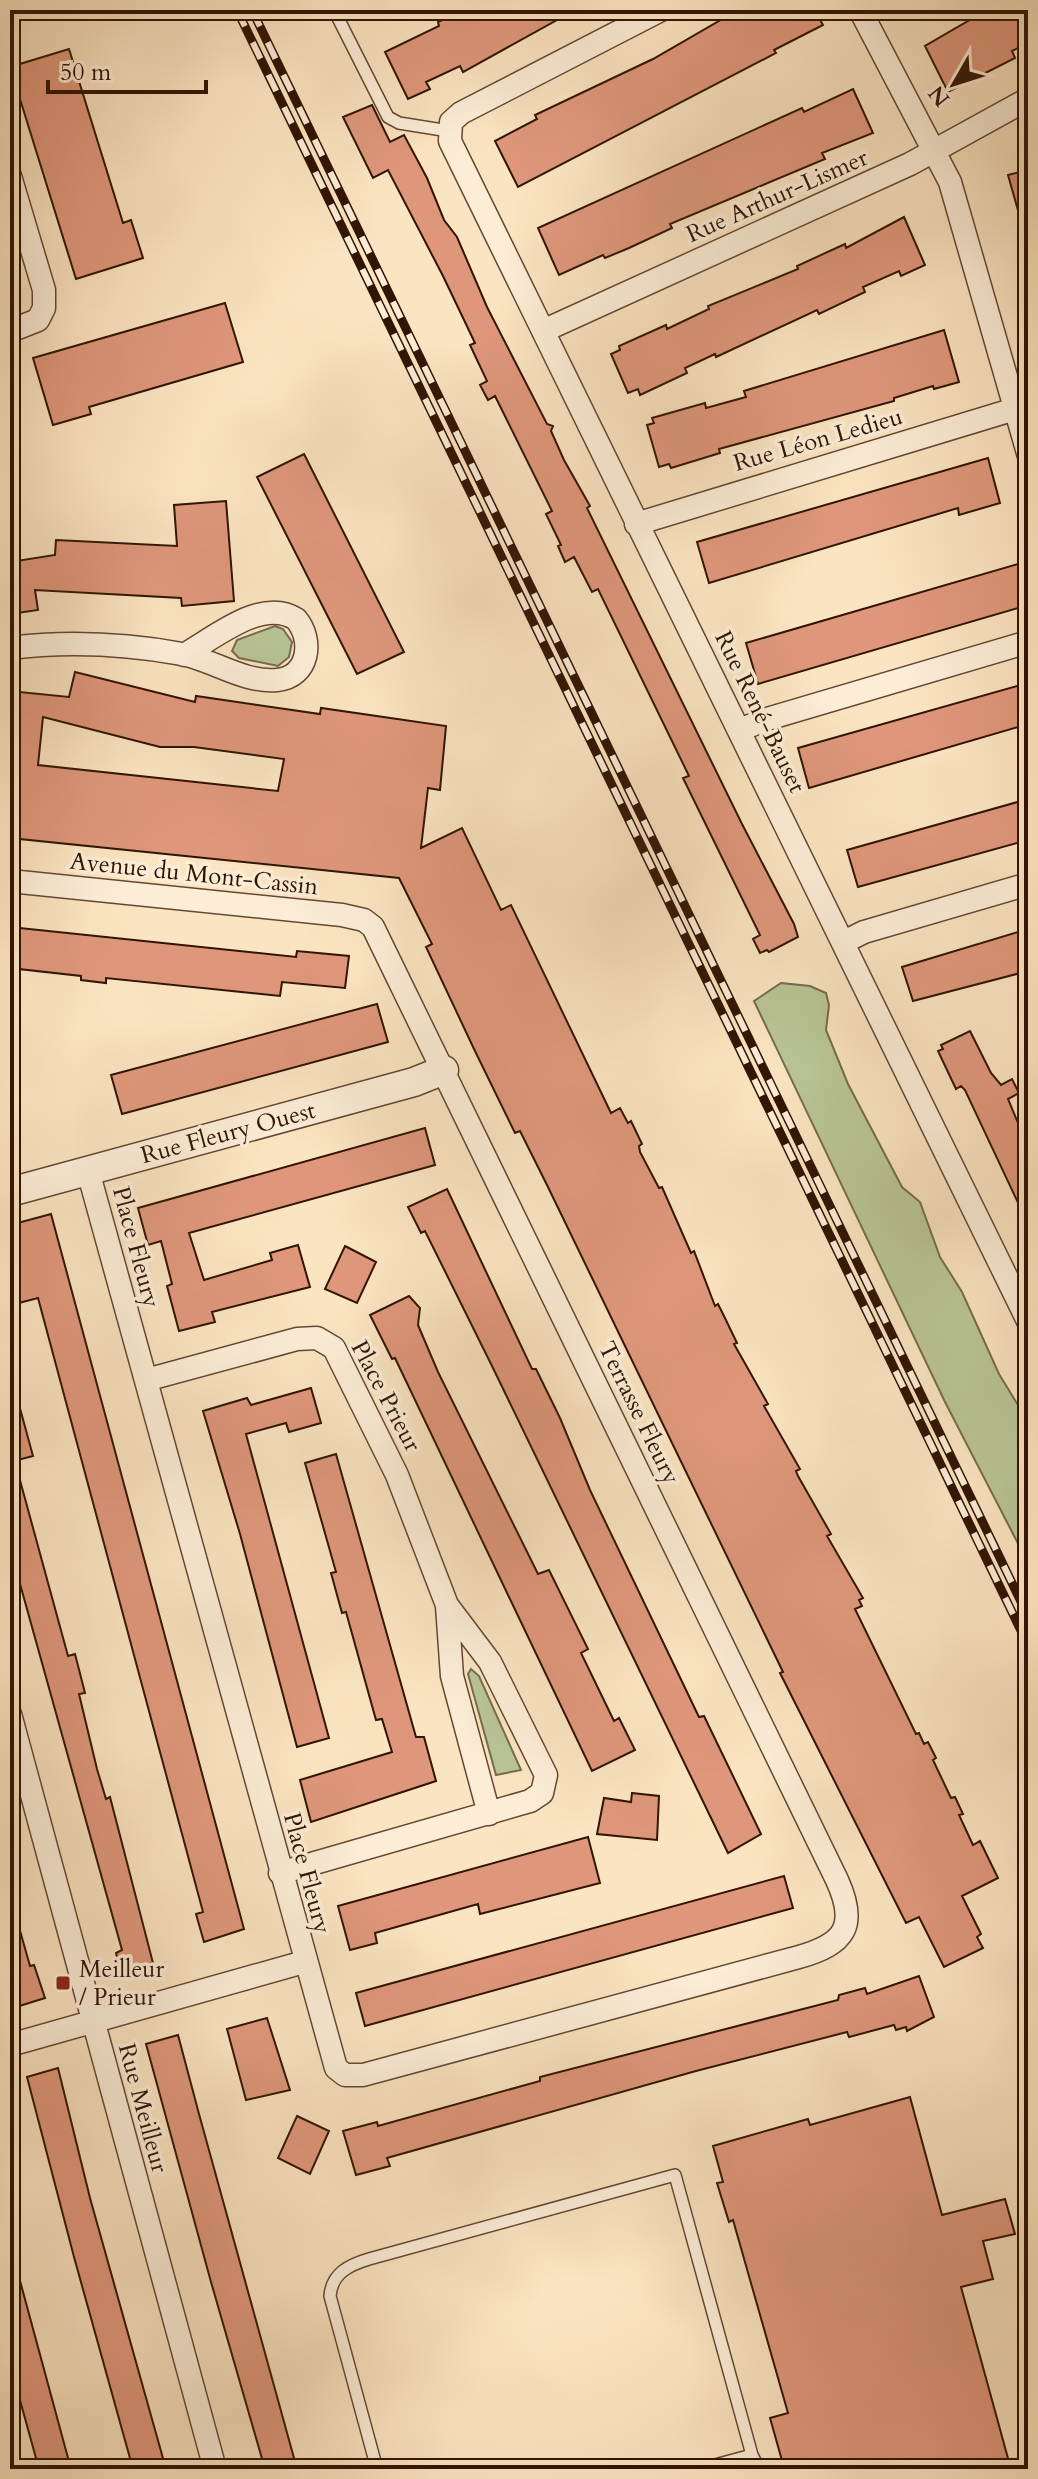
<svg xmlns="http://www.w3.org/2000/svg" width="1038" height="2479" viewBox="0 0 1038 2479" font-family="Cardo,serif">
	<rect width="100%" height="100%" fill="#fbe4c1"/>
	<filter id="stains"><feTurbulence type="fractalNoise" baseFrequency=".0025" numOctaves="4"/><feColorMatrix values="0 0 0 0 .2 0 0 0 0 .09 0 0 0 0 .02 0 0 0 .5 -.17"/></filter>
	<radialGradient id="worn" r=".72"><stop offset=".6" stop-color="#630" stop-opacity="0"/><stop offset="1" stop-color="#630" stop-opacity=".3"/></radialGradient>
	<path fill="#b9c597" stroke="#756c4e" stroke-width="2" d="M275 626 283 629 292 642 289 657 278 666 239 658 232 651 237 640Z
		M781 983 810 986 826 993 829 1005 826 1030 848 1084 902 1187 920 1202 940 1257 962 1292 999 1374 1024 1415 1028 1416V1584L1026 1559 945 1402 754 1001Z
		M471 1669 479 1676 521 1770 496 1775 468 1674Z"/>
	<path fill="#df977b" stroke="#311404" stroke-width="2" fill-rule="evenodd" d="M462 10H575L463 72 460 66 426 82 430 89 408 99 385 52 439 26 438 22Z
		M738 10H815L823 25 774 50 776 53 518 187 495 141 537 119 535 115 653 59Z
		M987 10H1028V43L1012 51 1015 58 948 92 925 46Z
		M69 49 123 223 131 220 143 258 76 279 10 67Z
		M853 89 873 133 822 153 825 159 670 224 672 228 629 248 605 258 603 255 559 275 538 228 802 108 804 112Z
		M372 105 390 142 404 135 427 178 444 220 457 237 487 307 547 424 553 426 551 431 564 460 590 506 587 508 742 824 794 924 798 937 769 952 767 950 760 953 753 939 760 935 683 778 689 776 598 589 592 592 574 557 565 562 558 546 561 545 546 514 552 511 495 396 488 400 480 385 487 381 470 345 475 343 443 276 388 170 373 178 343 117Z
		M1028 170V227L1023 228 1008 175Z
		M904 217 925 265 901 276 899 271 863 287 865 292 819 314 817 310 716 357 715 354 685 368 687 373 640 395 638 389 628 393 611 354 620 350 619 346 666 325 667 329 709 309 708 306 798 269 797 266 845 244 846 248Z
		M225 303 243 362 89 407 91 414 53 425 33 358Z
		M944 330 959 382 934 389 933 386 894 398V401L719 449 720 453 671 468 669 464 659 467 647 425 654 423 652 418 705 403 706 408 746 397 744 391Z
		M304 454 404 652 357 674 257 477Z
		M988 458 1000 503 959 515 958 508 709 583 697 542Z
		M226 501 234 601 182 606 181 598 35 590 38 610 10 614V562L55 555 56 540 177 546 174 505Z
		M1018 564 1028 605 758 684 746 643Z
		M75 672 195 702 196 696 320 714 321 708 446 726 440 790 428 788 421 848 462 828 501 910 511 905 611 1113 620 1108 628 1123 631 1121 642 1144 639 1146 640 1152 659 1188 662 1187 691 1253 694 1251 715 1306 718 1304 724 1316 737 1343 734 1344 768 1404 764 1406 800 1469 796 1471 798 1476 831 1534 827 1536 863 1598 859 1600 862 1606 855 1609 916 1734 919 1733 924 1744 928 1742 936 1758 933 1760 951 1798 955 1797 963 1814 959 1815 973 1845 980 1841 998 1878 962 1896 981 1934 977 1937 983 1948 944 1967 919 1917 906 1923 780 1673 783 1672 547 1185 520 1131 515 1133 474 1049 426 947 432 944 399 878 10 838 13 741H10V691L69 697ZM43 717 160 747H194L284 759 278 791 38 765Z
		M1028 683V724L809 788 798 748Z
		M1021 801 1028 840 858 887 847 850Z
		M10 927 296 957 297 951 349 956 345 988 282 982 280 996 106 978V983L81 980V976L10 968Z
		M1028 929V971L913 1001 902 967Z
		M377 1004 388 1042 122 1114 111 1075Z
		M970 1031 991 1073 1001 1085 1012 1079 1019 1093 1008 1099 1028 1147V1224L965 1090 961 1086 956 1089 938 1051 943 1049 941 1045Z
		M425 1128 435 1165 189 1233 204 1280 272 1260 270 1253 298 1245 310 1287 212 1312 215 1322 179 1331 167 1286 172 1284 161 1241 148 1245 138 1208Z
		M447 1189 532 1369H536L560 1418 590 1490 699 1717 704 1716 761 1834 728 1853 492 1366 425 1231 421 1233 408 1207Z
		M51 1214 244 1929 204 1942 196 1914 203 1912 38 1298 15 1304 10 1286V1225Z
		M345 1246 376 1262 357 1303 325 1289Z
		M409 1296 420 1308 418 1325 438 1372 538 1574 549 1570 588 1649 581 1653 614 1721 619 1718 635 1750 592 1771 395 1358 392 1359 370 1315Z
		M311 1388 321 1423 289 1432 286 1423 246 1434 329 1738 297 1747 240 1534 203 1411 247 1398 251 1405Z
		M15 1390 33 1456 10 1462V1391Z
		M336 1454 416 1737H424L436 1781 311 1822 300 1780 392 1752 382 1719 376 1720 346 1612 342 1613 331 1573 336 1572 305 1463Z
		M15 1462 68 1656 75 1654 85 1693 79 1694 97 1769 106 1799 110 1797 153 1963 121 1972 116 1953 122 1950 10 1548V1463Z
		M632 1793 659 1796 657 1840 597 1834 604 1798 631 1802Z
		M588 1837 600 1883 480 1914 478 1904 375 1933 377 1943 350 1950 338 1906Z
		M784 1876 793 1908 365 2026 356 1993Z
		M15 1913 30 1966 34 1965 45 1998 10 2009V1914Z
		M919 1976 934 2017 907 2031 906 2027 896 2030 894 2025 849 2037 847 2032 696 2071 387 2158 390 2166 356 2175 343 2131 377 2122 378 2126 540 2081V2077L838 2000 839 1995 865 1988 867 1994Z
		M267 2018 290 2090 246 2100 227 2029Z
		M178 2035 199 2114 297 2469H265L211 2282 146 2044Z
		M58 2068 90 2198 166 2469H133L74 2257 27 2077Z
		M910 2097 942 2215 1005 2199 1015 2234 983 2241 993 2279 961 2287 1009 2462 981 2469H801L798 2460 783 2464 770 2418 788 2413 733 2220 729 2222 717 2183 723 2182 713 2146 808 2119 810 2125Z
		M297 2116 329 2131 310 2174 278 2158Z
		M10 2266H16L71 2469H39L10 2364Z"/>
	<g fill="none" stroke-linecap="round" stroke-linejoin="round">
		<defs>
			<path id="service" d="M334 10 388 117 399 123 449 131
				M377 2469 330 2296C332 2273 349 2265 369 2259L675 2175 752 2455 759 2469
				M700 2469 752 2455"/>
			<path id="minor" d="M661 10 461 113 451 122 450 141 1028 1321
				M860 10 950 182 1028 453
				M10 176 44 290V308L38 320 10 331
				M543 331 910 164 1028 99
				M636 524 1015 409
				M10 648C67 641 126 644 182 654 213 660 244 683 277 680 309 677 314 640 296 619 262 597 214 638 184 655
				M740 730 764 720 1028 642
				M10 881 342 915 364 920 373 927 837 1880C858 1926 845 1944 799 1957L363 2075H345L336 2068 88 1171
				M844 942 864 932 1028 884
				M146 1380 297 1339 317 1338 334 1348 397 1475 447 1605 490 1662 546 1775 542 1793 530 1801 280 1873
				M447 1606 452 1676 489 1814
				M10 1714 215 2469
				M10 2045 304 1962"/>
			<path id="tertiary" d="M10 1192 414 1082 444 1070"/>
		</defs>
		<use href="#service" stroke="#644833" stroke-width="14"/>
		<use href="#minor" stroke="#644833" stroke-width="25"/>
		<use href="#tertiary" stroke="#644833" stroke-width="31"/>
		<use href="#service" stroke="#fcedd7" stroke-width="11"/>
		<use href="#minor" stroke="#fcedd7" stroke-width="22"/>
		<use href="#tertiary" stroke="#fcedd7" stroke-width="28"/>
		<defs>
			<path id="rail" d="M237 10 1028 1645
				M252 10 1028 1616"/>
		</defs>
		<use href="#rail" stroke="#311404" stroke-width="9"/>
		<use href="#rail" stroke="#fcedd7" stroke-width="6" stroke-dasharray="18" stroke-linecap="butt"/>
	</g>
	<rect fill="#8f2418" stroke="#fcedd7" stroke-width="3" x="55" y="1975" width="16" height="16" rx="4"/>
	<g text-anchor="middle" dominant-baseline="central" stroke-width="7" stroke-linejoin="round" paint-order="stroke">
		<g font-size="24" fill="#311404" stroke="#fcedd7">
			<text transform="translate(777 196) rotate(-24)">Rue Arthur-Lismer</text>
			<text transform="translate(818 440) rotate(-16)">Rue Léon Ledieu</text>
			<text transform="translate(760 712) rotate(64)">Rue René-Bauset</text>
			<text transform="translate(194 874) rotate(6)">Avenue du Mont-Cassin</text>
			<text transform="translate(228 1133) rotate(-15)">Rue Fleury Ouest</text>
			<text transform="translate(136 1247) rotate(75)">Place Fleury</text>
			<text transform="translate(386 1396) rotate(62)">Place Prieur</text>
			<text transform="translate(639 1413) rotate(64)">Terrasse Fleury</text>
			<text transform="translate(307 1873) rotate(75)">Place Fleury</text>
			<text transform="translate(143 2108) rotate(75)">Rue Meilleur</text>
		</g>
		<g font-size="24" fill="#311404" stroke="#fcedd7" text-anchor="start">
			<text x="79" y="1969">Meilleur<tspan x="79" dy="28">/ Prieur</tspan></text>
		</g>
	</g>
	<rect width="1038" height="2479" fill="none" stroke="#fbe4c1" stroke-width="40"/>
	<rect x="12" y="12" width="1014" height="2455" fill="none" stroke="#311404" stroke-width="4"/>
	<rect x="20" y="20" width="998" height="2439" fill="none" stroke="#311404" stroke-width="2"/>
	<g transform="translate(954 84) rotate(231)" stroke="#fcedd7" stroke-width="6" paint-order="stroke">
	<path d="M0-6L14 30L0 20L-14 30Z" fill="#311404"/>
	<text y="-12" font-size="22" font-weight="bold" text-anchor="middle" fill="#311404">N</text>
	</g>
	<path d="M48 80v12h158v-12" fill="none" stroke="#311404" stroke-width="4"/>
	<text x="60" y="80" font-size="24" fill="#311404" stroke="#fcedd7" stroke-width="6" paint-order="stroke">50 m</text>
	<rect width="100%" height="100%" filter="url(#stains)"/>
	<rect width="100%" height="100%" fill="url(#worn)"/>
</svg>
